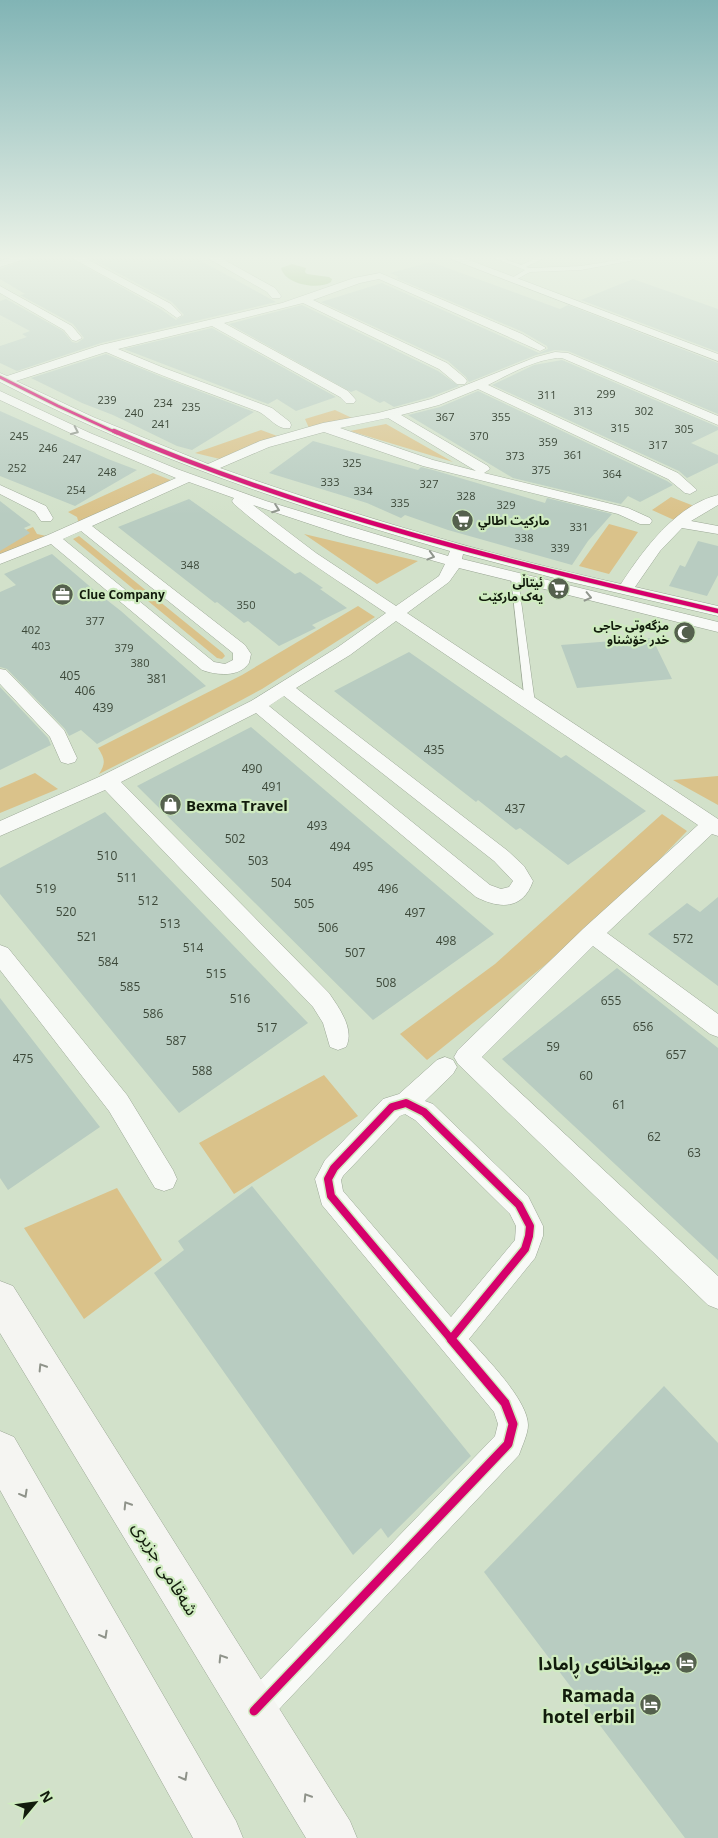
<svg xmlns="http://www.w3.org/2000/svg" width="718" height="1838" viewBox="0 0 718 1838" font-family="'Open Sans','Noto Sans Arabic',sans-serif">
	<rect width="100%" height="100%" fill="#d2e1ca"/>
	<path fill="#dac28a" d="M335 410 352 418 309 428 305 419Z
		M386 424 453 462 350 431Z
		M261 430 280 437 220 459 195 453Z
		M153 473 173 481 79 524 77 517 68 512Z
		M671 497 694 506 674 520 652 510Z
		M609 524 638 532 609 574 579 566Z
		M33 527 37 534 51 537 0 557V541Z
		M304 534 418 561 377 584Z
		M79 536 223 653 225 656 222 659 217 658 73 539Z
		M358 606 375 617 262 689 184 731 99 774C106 763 105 759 98 748L242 675Z
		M35 773 58 789 0 813V788Z
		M718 776V805L673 780Z
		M662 814 687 831 601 920 427 1060 400 1034 495 964Z
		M324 1075 358 1116 234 1194 199 1143Z
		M117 1188 162 1260 84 1319 24 1228Z"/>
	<path fill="#87b568" d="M292 264 306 268 305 272 307 274 329 277 332 279 331 282C319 290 285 285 281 268Z"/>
	<path fill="#b8ccc1" d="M33 257H68L162 310 176 320 184 315 172 302 88 257H194L276 302 101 343 17 371 0 363V346L27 337 22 334 30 331 0 315V301L6 299 63 331 72 342 77 343 84 338 73 324 20 295 25 294 0 279V269Z
		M431 262 560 309 568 305 718 363V414L568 351 555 350 536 355 469 382 466 377 448 361 321 302 382 283 539 353 548 349 547 346 523 332 396 278 399 277 390 273Z
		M633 279 718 309V352L581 300Z
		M302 305 438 371 459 386 430 397 394 407 384 401 380 403 356 390 351 392 229 324Z
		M212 328 336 397 296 411 277 399 268 404 124 349Z
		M106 354 162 377 254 412 192 450 177 446 113 415 82 403 31 378Z
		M562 360 718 427V430L691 443 718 455V463L687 478 679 471 492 385 534 365Z
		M478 391 667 481 673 485 640 502 628 496 621 504 513 478 408 415 440 407Z
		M0 411 108 459 137 470 75 506 0 476Z
		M313 441 418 470 421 467 433 470 545 503 547 498 612 514 588 541 572 565 448 530 405 515 401 518 367 503 269 473Z
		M189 499 295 574 300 572 323 588 320 589 347 608 312 625 316 628 279 646 248 621 244 623 217 602 215 603 118 527Z
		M0 501 31 525 24 528 30 533 0 551Z
		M698 541 718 546V575L707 596 669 586 680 565 685 567Z
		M52 554 94 590 121 611 206 686 97 744 81 730 69 736 65 729 7 669 0 667V592L16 585 4 574Z
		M652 638 672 679 577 688 561 645Z
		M409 652 561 758 566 755 646 811 568 865 520 828 516 830 478 800 476 802 334 691Z
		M0 687 48 738 51 745 0 770Z
		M251 727 333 797 494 934 373 1020 137 786Z
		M105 812 308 1023 179 1113 0 894V868Z
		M718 897V986L648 934 687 903 700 912Z
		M617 968 718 1048V1260L502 1059Z
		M0 998 100 1127 8 1190 0 1178Z
		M252 1186 471 1456 388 1538 381 1528 353 1555 154 1273 184 1250 178 1241Z
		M664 1386 718 1443V1838H685L484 1572Z"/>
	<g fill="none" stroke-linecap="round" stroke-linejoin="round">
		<defs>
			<path id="lane" d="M491 257H499L521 265 539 257H546L526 267 530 268 581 266 637 257H651L581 270 530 272 512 282 510 279 525 270Z
				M713 257H718V260Z
				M511 577 518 579 535 703 530 706 525 703Z"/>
			<path id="street" d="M13 257H31L0 267V261Z
				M70 257H83L171 304 182 315 177 318 163 308Z
				M206 257H219L275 288 281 296 280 298H272L267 292Z
				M446 257H461L718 354V361Z
				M380 273 522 334 546 348 540 351 379 279 360 283 313 300 447 363 465 378 467 381 465 384H457L439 369 303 303 224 323 348 391 356 400 354 403H346L340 397 212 326 118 349 164 368 272 408 290 422 291 425 290 428C277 431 268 415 257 411 206 392 156 374 106 352L16 381 93 417 208 464 260 441 323 423 378 413 431 399 536 357 555 352 568 353 718 416V425L562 358C537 358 510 374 488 385L678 473 697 490 690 494 685 493 668 479 478 389 439 405 401 415 488 466 490 469 484 473 628 508 650 518 652 521 650 524H640L618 514 423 466 324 432 269 447 220 468C352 515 485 554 621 584 643 550 676 505 718 495V505L691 521 718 526V534L682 528 660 551 635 587 718 606V616L562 580 463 554 462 559 718 622V632L459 568 449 582 407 613 718 819V836L712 834 607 933 718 1014V1037L710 1034 593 946 482 1057 718 1276V1309L708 1305 458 1064 454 1057 458 1050 584 928 698 825 396 621 350 655 296 688 508 851 524 866 533 881C523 910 500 909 476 897L256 713 121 782 329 993C339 1008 355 1029 346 1047L338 1050 330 1047 323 1023 313 1007 105 790 0 836V821L101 776 251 701 338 647 386 613C334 578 281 545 234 504L232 501 234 498 189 482 92 526 245 645 251 654 249 663C239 678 216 675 202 670L51 544 0 564V554L48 535 176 478 81 438 0 400V391L90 433 177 469 266 501 448 556 450 551C296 507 142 456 0 382V373L7 376 101 345 282 303 354 278ZM388 418 476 471 433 460 340 428ZM253 505 346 536 445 564 439 576 396 606 316 553ZM81 531 233 653V660L225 664 214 662 63 539ZM284 696 494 861 513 881 509 887 501 889 490 885 269 706Z
				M0 286 72 326 82 338 76 341 72 340 64 330 0 293Z
				M0 485 46 506 53 518 51 521H41L35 512 0 494Z
				M0 669 6 670 64 730 77 758 75 762 68 764 61 762 50 737 0 684Z
				M0 945 8 948 127 1095 173 1170 177 1179 173 1188 164 1191 155 1188 109 1111 0 970Z
				M445 1057 453 1060 457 1067 453 1074 425 1101 433 1104 528 1196 543 1226V1236L535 1258 469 1339C485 1357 528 1400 528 1425 528 1434 522 1446 519 1455L266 1723 254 1728 242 1723 237 1711 242 1699 495 1436 498 1424 494 1412 322 1205 315 1179 325 1160 383 1099 399 1094 437 1060ZM405 1114 415 1120 510 1214 516 1226 515 1240 451 1317 343 1191 341 1180 343 1176 400 1116Z"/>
			<path id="secondary" d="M0 1281 13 1286 350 1821 357 1838H306L0 1333Z
				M0 1431 14 1437 236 1821 243 1838H193L0 1490Z"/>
		</defs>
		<use href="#lane" stroke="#9ba795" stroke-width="1"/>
		<use href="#street" stroke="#9ba795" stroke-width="1"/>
		<use href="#secondary" stroke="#9ba795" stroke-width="1"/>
		<use href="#lane" fill="#f8faf7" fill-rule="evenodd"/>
		<use href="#street" fill="#f8faf7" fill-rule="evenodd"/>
		<use href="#secondary" fill="#f5f5f2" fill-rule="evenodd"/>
		<defs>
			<path id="cycleway-far3" d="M0 377 58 406 117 433"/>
			<path id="cycleway-far2" d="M114 431C308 515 513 563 718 611"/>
			<path id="cycleway-far1" d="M406 1103 424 1112 519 1205 530 1226 529 1236 525 1249 451 1339 331 1196 328 1179 334 1168 392 1107Z"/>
			<path id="cycleway" d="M254 1711 508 1444 513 1424 505 1403 451 1339"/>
		</defs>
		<use href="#cycleway-far3" stroke="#cfebc0" stroke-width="5"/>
		<use href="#cycleway-far2" stroke="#cfebc0" stroke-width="6"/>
		<use href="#cycleway-far1" stroke="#cfebc0" stroke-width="11"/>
		<use href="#cycleway" stroke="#cfebc0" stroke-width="12"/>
		<use href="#cycleway-far3" stroke="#d6006c" stroke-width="3"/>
		<use href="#cycleway-far2" stroke="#d6006c" stroke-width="4.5"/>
		<use href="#cycleway-far1" stroke="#d6006c" stroke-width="8"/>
		<use href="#cycleway" stroke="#d6006c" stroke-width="9"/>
	</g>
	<defs><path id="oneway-chevron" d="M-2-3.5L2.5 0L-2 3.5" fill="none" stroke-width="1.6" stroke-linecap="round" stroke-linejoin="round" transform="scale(1.25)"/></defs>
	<g stroke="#90968d">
		<use href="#oneway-chevron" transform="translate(75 431) rotate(25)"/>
		<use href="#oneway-chevron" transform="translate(276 509) rotate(20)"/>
		<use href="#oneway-chevron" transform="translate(431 556) rotate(16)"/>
		<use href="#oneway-chevron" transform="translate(588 597) rotate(13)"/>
	</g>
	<g stroke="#8f938a">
		<use href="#oneway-chevron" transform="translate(42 1367) rotate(-122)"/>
		<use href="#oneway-chevron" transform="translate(24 1494) rotate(61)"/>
		<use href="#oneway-chevron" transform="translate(127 1505) rotate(-122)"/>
		<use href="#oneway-chevron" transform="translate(104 1635) rotate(61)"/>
		<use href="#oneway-chevron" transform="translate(222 1658) rotate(-122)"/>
		<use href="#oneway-chevron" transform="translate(184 1777) rotate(61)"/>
		<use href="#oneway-chevron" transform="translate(307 1797) rotate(-122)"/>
	</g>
	<linearGradient id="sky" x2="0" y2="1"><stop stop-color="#81b4b5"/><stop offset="0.5" stop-color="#ebf2e7"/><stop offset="1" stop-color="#ebf2e7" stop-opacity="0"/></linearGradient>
	<rect width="718" height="515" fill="url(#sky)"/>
	<defs>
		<symbol id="supermarket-disc" viewBox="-11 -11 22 22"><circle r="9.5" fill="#55614e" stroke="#cfebc0"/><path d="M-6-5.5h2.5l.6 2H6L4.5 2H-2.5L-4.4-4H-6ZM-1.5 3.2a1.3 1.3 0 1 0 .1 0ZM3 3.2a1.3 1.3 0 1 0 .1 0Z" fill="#fff"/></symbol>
		<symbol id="office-disc" viewBox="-11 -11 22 22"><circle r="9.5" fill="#55614e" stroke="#cfebc0"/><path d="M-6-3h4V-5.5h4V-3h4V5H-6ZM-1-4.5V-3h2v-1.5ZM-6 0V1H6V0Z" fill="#fff"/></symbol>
		<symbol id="mosque-disc" viewBox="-11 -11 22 22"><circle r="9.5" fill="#55614e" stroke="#cfebc0"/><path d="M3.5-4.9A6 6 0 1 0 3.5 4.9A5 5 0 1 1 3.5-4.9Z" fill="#fff"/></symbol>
		<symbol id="shop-disc" viewBox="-11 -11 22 22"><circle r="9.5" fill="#55614e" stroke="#cfebc0"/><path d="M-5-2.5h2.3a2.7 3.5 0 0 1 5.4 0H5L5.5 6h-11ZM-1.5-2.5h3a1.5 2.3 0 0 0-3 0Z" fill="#fff"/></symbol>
		<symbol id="hotel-disc" viewBox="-11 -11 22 22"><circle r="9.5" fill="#55614e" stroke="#cfebc0"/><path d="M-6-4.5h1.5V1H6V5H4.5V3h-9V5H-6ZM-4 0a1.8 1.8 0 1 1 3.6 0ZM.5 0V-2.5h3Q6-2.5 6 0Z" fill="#fff"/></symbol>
	</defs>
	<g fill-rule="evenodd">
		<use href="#supermarket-disc" x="450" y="508" width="25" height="25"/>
		<use href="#supermarket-disc" x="546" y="576" width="25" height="25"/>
		<use href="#office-disc" x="50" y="582" width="25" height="25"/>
		<use href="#mosque-disc" x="672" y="620" width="25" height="25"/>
		<use href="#shop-disc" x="158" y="792" width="25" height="25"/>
		<use href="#hotel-disc" x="674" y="1650" width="25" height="25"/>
		<use href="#hotel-disc" x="638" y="1692" width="25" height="25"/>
	</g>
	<g text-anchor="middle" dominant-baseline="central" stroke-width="4.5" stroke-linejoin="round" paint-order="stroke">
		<g font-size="11" fill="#3c4839">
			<text x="606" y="393">299</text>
			<text x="547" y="394">311</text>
			<text x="107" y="399">239</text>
			<text x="163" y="402">234</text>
			<text x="191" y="406">235</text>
			<text x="583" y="410">313</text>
			<text x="644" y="410">302</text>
			<text x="134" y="412">240</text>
			<text x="445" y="416">367</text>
			<text x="501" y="416">355</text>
			<text x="161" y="423">241</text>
			<text x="620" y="427">315</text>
			<text x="684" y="428">305</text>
			<text x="19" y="435">245</text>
			<text x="479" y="435">370</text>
			<text x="548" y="441">359</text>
			<text x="658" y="444">317</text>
			<text x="48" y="447">246</text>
			<text x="573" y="454">361</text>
			<text x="515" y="455">373</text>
			<text x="72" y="458">247</text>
			<text x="352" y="462">325</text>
			<text x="17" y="467">252</text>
			<text x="541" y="469">375</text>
			<text x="107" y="471">248</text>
			<text x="612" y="473">364</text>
			<text x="330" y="481">333</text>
			<text x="429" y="483">327</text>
			<text x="76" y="489">254</text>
			<text x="363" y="490">334</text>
			<text x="466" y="495">328</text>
			<text x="400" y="502">335</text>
			<text x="506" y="504">329</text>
			<text x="579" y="526">331</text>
			<text x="524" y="537">338</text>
			<text x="560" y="547">339</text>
			<text x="190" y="564">348</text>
			<text x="246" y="604">350</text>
			<text x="95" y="620">377</text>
			<text x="31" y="629">402</text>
			<text x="41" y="645">403</text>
			<text x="124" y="647">379</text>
			<text x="140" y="662">380</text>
		</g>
		<g font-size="12" font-weight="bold" fill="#121c0c" stroke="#cfebc0" text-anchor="start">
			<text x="478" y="520">ماركيت اطالي</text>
			<text x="543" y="582" text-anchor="end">ئیتاڵی<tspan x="543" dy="14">یەک مارکێت</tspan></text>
			<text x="79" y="594">Clue Company</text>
			<text x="669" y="625" text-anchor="end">مزگه‌وتی حاجی<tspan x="669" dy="14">خدر خۆشناو</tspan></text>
		</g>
		<g font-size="12" fill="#3c4839">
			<text x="70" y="675">405</text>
			<text x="157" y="678">381</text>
			<text x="85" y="690">406</text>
			<text x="103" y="707">439</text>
			<text x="434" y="749">435</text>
			<text x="252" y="768">490</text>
			<text x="272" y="786">491</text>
			<text x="515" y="808">437</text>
			<text x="317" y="825">493</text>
			<text x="235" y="838">502</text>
			<text x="340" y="846">494</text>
			<text x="107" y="855">510</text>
			<text x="258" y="860">503</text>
			<text x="363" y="866">495</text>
			<text x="127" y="877">511</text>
			<text x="281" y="882">504</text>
			<text x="46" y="888">519</text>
			<text x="388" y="888">496</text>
			<text x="148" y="900">512</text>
			<text x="304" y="903">505</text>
			<text x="66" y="911">520</text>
			<text x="415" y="912">497</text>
			<text x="170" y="923">513</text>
			<text x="328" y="927">506</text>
			<text x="87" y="936">521</text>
			<text x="683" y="938">572</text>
			<text x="446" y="940">498</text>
			<text x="193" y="947">514</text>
			<text x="355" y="952">507</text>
			<text x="108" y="961">584</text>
			<text x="216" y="973">515</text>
			<text x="386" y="982">508</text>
			<text x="130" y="986">585</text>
			<text x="240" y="998">516</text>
			<text x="611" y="1000">655</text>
			<text x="153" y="1013">586</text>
			<text x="643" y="1026">656</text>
			<text x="267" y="1027">517</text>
			<text x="176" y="1040">587</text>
			<text x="553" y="1046">59</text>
			<text x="676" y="1054">657</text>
			<text x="23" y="1058">475</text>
			<text x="202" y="1070">588</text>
			<text x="586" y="1075">60</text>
			<text x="619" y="1104">61</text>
			<text x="654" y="1136">62</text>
			<text x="694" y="1152">63</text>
		</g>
		<g font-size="15" font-weight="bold" fill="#121c0c" stroke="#cfebc0" text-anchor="start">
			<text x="186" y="805">Bexma Travel</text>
		</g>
		<g font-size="18" fill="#121c0c" stroke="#cfebc0">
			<text transform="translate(166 1568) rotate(58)">شەقامی جزیری</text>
		</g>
		<g font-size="18" font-weight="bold" fill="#121c0c" stroke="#cfebc0" text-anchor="end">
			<text x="671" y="1663">میوانخانەی ڕامادا</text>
			<text x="635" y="1695">Ramada<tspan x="635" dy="21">hotel erbil</tspan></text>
		</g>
	</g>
	<g transform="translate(35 1803) rotate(61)" stroke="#cfebc0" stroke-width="4" paint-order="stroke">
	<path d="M0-4L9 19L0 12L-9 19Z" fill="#121c0c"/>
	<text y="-8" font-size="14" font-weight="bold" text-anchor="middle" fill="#121c0c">N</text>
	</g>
</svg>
